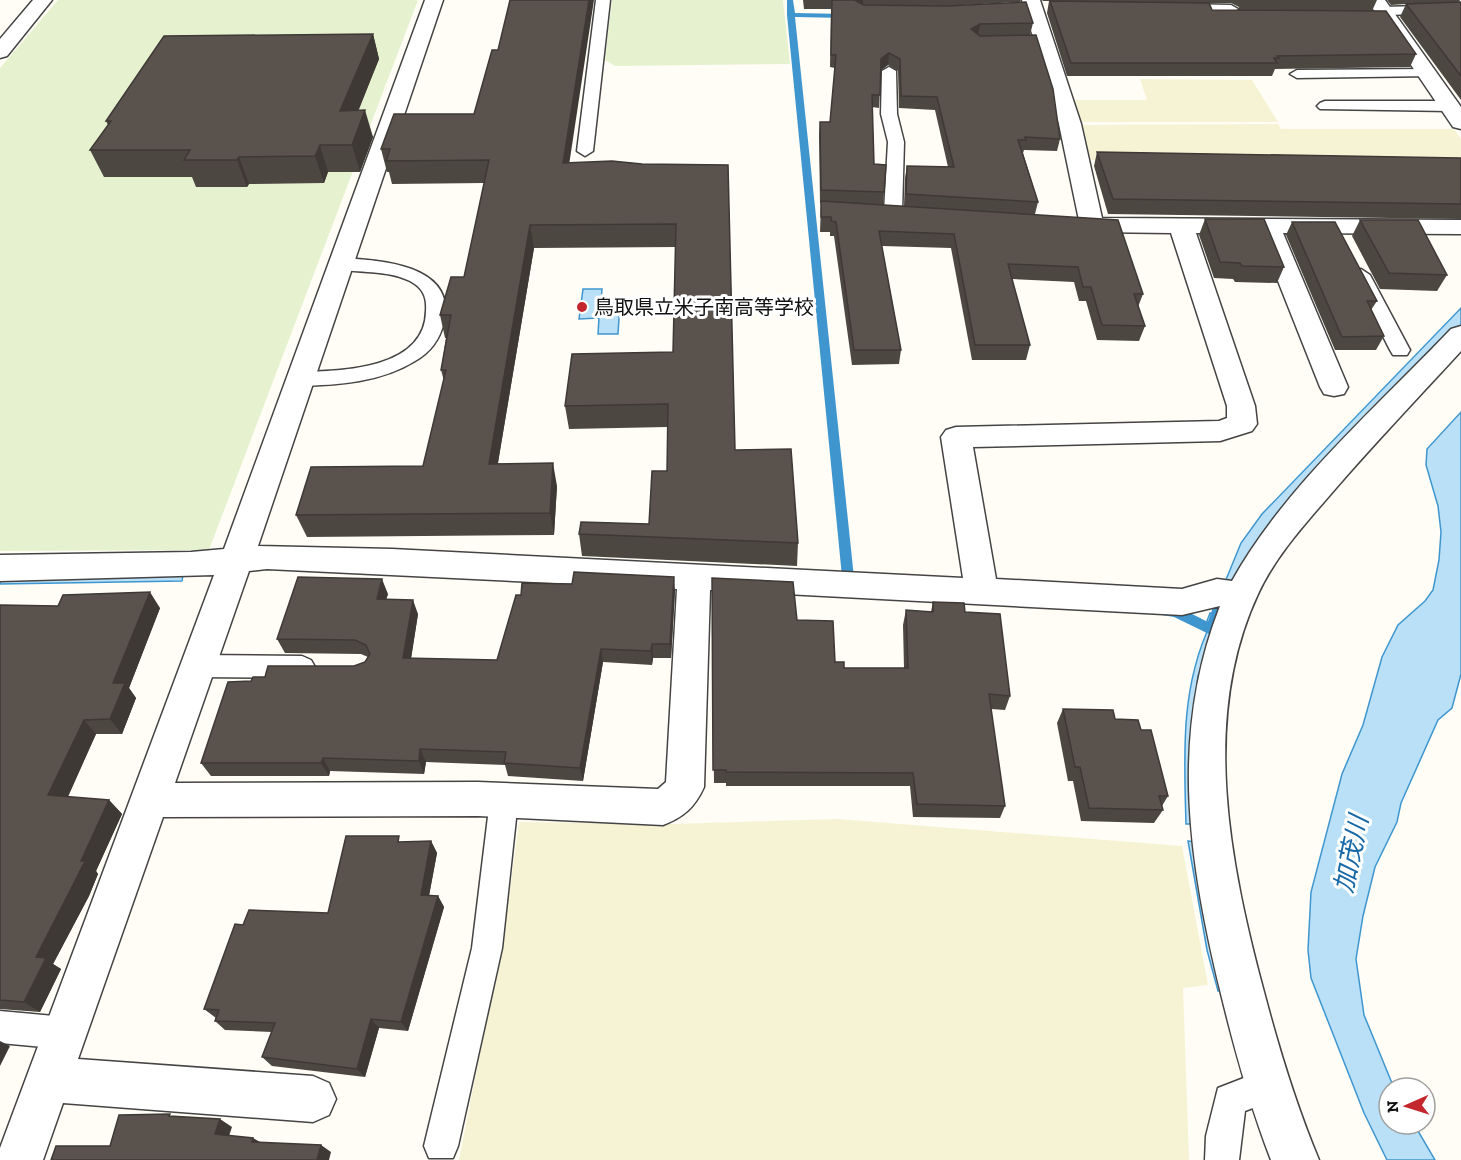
<svg xmlns="http://www.w3.org/2000/svg" width="1461" height="1160" viewBox="0 0 1461 1160" font-family="'Zilla Slab','Noto Sans JP',serif">
	<rect width="100%" height="100%" fill="#fffdf5"/>
	<path fill="#f6f3d4" d="M1140 79 1252 80 1278 122H1079L1072 100H1147Z
		M1278 124 1281 129H1454L1461 139V169L1091 160 1079 125Z
		M837 819 1182 846 1208 985 1183 988 1189 1160H459L505 925 519 822 671 824Z"/>
	<path fill="#e6f2cf" d="M58 0H418L209 550 0 551V68Z
		M612 0H783L790 64 615 66 605 60Z"/>
	<path fill="#b9e0f7" stroke="#3f96cf" stroke-width="1.5" d="M583 289H602L601 303H620L618 334H598L599 318 579 319Z
		M1461 308V327L1241 583 1225 582 1241 543 1262 514Z
		M1461 412V674L1452 708 1438 720 1401 803 1397 822 1375 867 1363 916 1356 959 1364 1015 1394 1088H1389V1124H1414L1435 1160H1387L1364 1113 1311 978 1308 950 1311 892 1342 774 1363 725 1382 657 1398 625 1425 601 1433 590 1439 560 1441 532 1438 506 1426 465 1427 449Z
		M183 575 182 581 0 584V578Z
		M1210 613 1219 618 1198 676 1195 702 1193 824H1186C1184 756 1180 687 1211 623L1207 621Z
		M1188 841 1196 842 1226 990 1218 991 1207 950Z"/>
	<g fill="none" stroke-linecap="round" stroke-linejoin="round">
		<path fill="#3f96cf" fill-rule="evenodd" d="M787 0H793L795 13 845 14 848 16 845 18 795 17 855 587 853 590H845L843 587 787 15Z
			M1218 602 1222 604 1224 607C1222 616 1221 632 1211 635L1174 617 1162 615 1160 612 1162 609C1178 604 1193 615 1208 622L1214 604Z"/>
		<defs>
			<path id="lane" d="M596 0H610L593 151 585 156 577 151Z
				M1180 4 1231 5 1238 9 1231 13 1175 11 1173 8Z
				M1461 5V13L1383 15 1376 11 1383 7Z
				M889 67 896 71 897 114 904 142 902 212 893 217 884 212 888 142 881 114 882 71Z
				M1427 69 1432 70 1434 73 1432 76 1297 78 1290 74 1297 70Z
				M1325 101H1450L1458 106 1450 111 1320 109 1317 106 1320 103Z
				M340 258C379 260 457 264 444 322 440 339 431 352 415 361 381 382 339 385 300 386L293 384 290 379 293 374 300 372C343 371 425 369 426 311 427 297 423 288 410 281 385 269 359 274 334 268L331 264Z
				M1361 269 1370 275 1410 350 1407 355H1393L1390 350 1352 275Z
				M198 655 302 656 311 660 315 667 311 674 302 678 198 677 189 673 185 666 189 659Z
				M504 787 514 791 518 800 502 948 458 1146 453 1158H429L424 1146 472 948 490 800 494 791Z
				M0 1011 65 1017 76 1022 81 1033 76 1044 65 1049 0 1043Z
				M1267 1069 1279 1074 1284 1086 1279 1098 1245 1111 1239 1160H1205L1206 1136 1218 1088Z"/>
			<path id="street" d="M33 0H52L7 56 0 58V39Z
				M425 0H443L258 546 392 549 963 578 941 437 946 430 956 427 1219 421 1227 418V406L1171 233 1092 232 1083 230 1080 225 1059 124 1022 0H1040L1081 124 1102 218 1461 220V234L1283 233 1348 387 1344 394 1334 396 1324 394 1320 387 1259 233H1196L1255 406 1257 424 1252 431 1220 441 973 447 996 579 1182 589 1217 579 1232 581C1284 487 1377 407 1451 329L1461 326V351C1417 399 1372 446 1330 495 1304 525 1275 557 1258 594 1200 718 1230 865 1264 992 1279 1049 1296 1105 1319 1160H1271C1250 1106 1235 1051 1221 994 1189 862 1169 736 1220 606L1182 615 710 590 704 787C695 807 684 817 663 825L478 816 163 817 78 1059 313 1076 329 1083 336 1099 329 1115 313 1122 63 1103 43 1160H0V1148L214 575 0 581V555L191 552 224 549ZM267 569 677 589 666 782 658 789 478 782 175 783 249 571Z
				M1367 0H1385L1461 107V129L1453 127Z"/>
		</defs>
		<use href="#lane" stroke="#444" stroke-width="3"/>
		<use href="#street" stroke="#444" stroke-width="3"/>
		<use href="#lane" fill="#fff" fill-rule="evenodd"/>
		<use href="#street" fill="#fff" fill-rule="evenodd"/>
	</g>
	<path fill="#4d4742" fill-rule="evenodd" d="M803 0H1021L1020 2 945 6 863 5 1033 23 1030 35 1060 139 1057 151 1024 150 1023 153 1038 202 1035 214 1143 294 1138 307 1145 326 1139 341 1097 340 1086 301H1079L1074 282 1012 279 1030 345 1026 360H972L951 248 882 246 901 350 899 364 852 365 834 236H830V232H820L821 203H820L819 134 820 122H830L835 68 830 67 831 9H804ZM888 65 898 71 899 108 935 110 948 167 907 166 905 178 904 206 883 205 884 192 874 164 872 107 879 108 881 70Z
		M1042 0H1377L1372 11 1416 54 1410 67 1275 69 1272 76H1067L1047 13 1049 1H1043ZM1209 3H1231L1239 7V10H1212Z
		M1387 0H1460L1459 2H1461V100L1400 17 1406 4 1391 5Z
		M373 34 379 59 358 110 373 137 360 172H328L324 183 249 184 247 187H196L192 177H104L90 150 108 125 106 121Z
		M394 114 569 162 642 164 728 165 735 450 798 543 797 566 582 556 579 534 649 524 667 471V427L569 429 565 406 673 352 676 247 534 248 498 463 557 486 554 535 307 537 296 515 423 466 444 381 441 370 446 338H445L440 315 464 277 484 183 392 184 389 172H387L381 149Z
		M1097 152 1461 158V219L1108 214 1094 166Z
		M1205 219 1284 267 1277 283 1235 282 1233 279 1214 278 1199 235Z
		M1360 220 1447 275 1437 291 1380 289 1352 236Z
		M1292 222 1377 301 1371 310 1384 336 1376 350H1335L1286 235Z
		M712 578 797 620 835 662 844 668H904L903 625 906 610 931 612 933 602 965 612 1010 696 1005 710 991 709 1005 806 1000 818 913 817 910 786H726V783H714Z
		M675 591 671 658H653L652 665 603 662 583 781 508 776 505 765 426 762 424 774 330 771 329 776H211L201 763 251 681 265 677 354 666 365 662 368 657 361 654 285 653 277 639 388 594 386 599 418 614 411 658 497 660Z
		M0 605 160 608 129 688 136 698 122 734H96L68 797 109 800 122 814 96 871 98 874 89 896 53 964 61 969 40 1012 0 1009Z
		M1063 709 1115 719 1141 730 1168 796 1162 806 1163 810 1154 823 1081 821 1073 781H1068L1057 723Z
		M431 841 437 853 429 896H438L444 907 408 1031 379 1028 365 1077 272 1066 262 1057 272 1032 225 1030 215 1021 216 1018 204 1009 243 925 328 913 402 842Z"/>
	<path fill="#3f3936" d="M589 0H594L566 185 563 163Z
		M856 0H863V5L855 9Z
		M980 24 978 36 971 29Z
		M373 34 379 59 348 137 340 111Z
		M889 53 888 65 880 71 881 59Z
		M365 110 373 137 360 172 352 145Z
		M320 145 328 172 324 183 315 156Z
		M239 157 249 184 247 187 237 160Z
		M530 225 534 248 494 486 489 464Z
		M553 463 557 486 554 535 550 513Z
		M674 577 675 591 671 658 670 644Z
		M382 579 388 594 382 613 377 599Z
		M150 592 160 608 129 688 136 698 122 734 110 719 113 683Z
		M413 600 418 614 409 672 403 658Z
		M652 644 653 658 652 665 651 651Z
		M601 649 603 662 583 781 580 768Z
		M84 720 96 734 62 809 48 795Z
		M420 749 426 762 424 774 419 761Z
		M323 758 330 771 329 776 321 763Z
		M109 800 122 814 96 871 98 874 89 896 53 964 61 969 40 1012 24 1002 36 957Z
		M431 841 437 853 427 906 421 895Z
		M438 896 444 907 408 1031 401 1022Z
		M371 1019 379 1028 365 1077 357 1069Z
		M0 1041 10 1046 0 1066Z
		M220 1119 232 1127 227 1142 215 1134Z
		M253 1138 265 1145 252 1142Z
		M321 1145 331 1152 329 1160H317Z"/>
	<path fill="#5a524d" stroke="#3f3936" stroke-width="1.5" d="M510 0H589L563 163 612 161 642 164 728 165 735 450 791 449 798 543 579 534 581 522 649 524 652 471H667L668 404 565 406 572 354 673 352 676 224 530 225 489 464 553 463 550 513 296 515 311 467 423 466 446 370H441L451 315H440L451 277H464L489 160 386 161 390 149H381L394 114H474L492 50H498Z
		M832 0H856V1L864 5 947 6 1026 2 1033 23 980 24 971 29 980 36 1036 35 1053 89 1060 139 1025 137 1026 140H1018L1038 202 906 194 907 166 954 167 937 97 901 96 900 59 889 53 881 59 880 95H872L874 164 886 165 884 192 821 190 820 122H830L836 55H831Z
		M1050 1 1209 3 1212 10 1386 11 1416 54 1277 56 1279 58H1274L1277 63H1071Z
		M1461 2V76L1406 4Z
		M373 34 340 111 365 110 352 145H320L315 156 239 157 237 160H184L190 150H90L111 121H106L164 36Z
		M1097 152 1461 158V204L1113 199Z
		M821 201 1118 220 1143 294H1134L1145 326 1102 325 1091 287H1083L1078 267 1008 264 1030 345H975L954 234 879 231 901 350H854L836 222 831 221V217H821Z
		M1205 219H1264L1284 267 1242 266 1240 263 1220 262Z
		M1360 220H1418L1447 275 1389 273Z
		M1292 222H1335L1377 301H1367L1384 336 1342 337Z
		M574 572 674 577 670 644H652L651 651 601 649 580 768 504 763 506 752 420 749 419 761 323 758 321 763H201L228 682 251 681 253 677H265L268 666H354L365 662 370 654 366 645 355 640 277 639 298 577 382 579 377 599 413 600 403 658 497 660 516 595H521L522 583 572 584Z
		M712 578 793 582 797 620 833 621 835 662H844V668H908L906 610 933 612V602L964 603 965 612 1000 614 1010 696 989 694 1005 806 917 804 913 773 726 772V770H713Z
		M150 592 113 683H125L110 719 84 720 48 795 109 800 81 861H85L74 883 36 957 46 958 24 1002 0 1000V605L58 606 63 595Z
		M1063 709 1113 710 1115 719 1138 720 1141 730H1151L1168 796H1159L1163 810 1089 808 1080 767H1075Z
		M346 836H399L398 842 431 841 421 895 438 896 401 1022 371 1019 357 1069 262 1057 275 1023 215 1021 219 1010 204 1009 235 924 243 925 249 910 328 913Z
		M170 1114 169 1116 220 1119 215 1134 253 1138 252 1142 321 1145 317 1160H51L56 1146H110L119 1115Z"/>
	<circle fill="#c4262e" stroke="#fff" stroke-width="2" cx="582" cy="307" r="6"/>
	<g text-anchor="middle" dominant-baseline="central" stroke-width="6" stroke-linejoin="round" paint-order="stroke">
		<g font-size="20" fill="#111" stroke="#fff" text-anchor="start">
			<text x="594" y="307">鳥取県立米子南高等学校</text>
		</g>
		<g font-size="26" font-style="italic" fill="#1768a6" stroke="#fff">
			<text transform="translate(1351 854) rotate(-78)">加茂川</text>
		</g>
	</g>
	<g transform="translate(1407 1106) rotate(267)"><circle r="28" fill="#ffffff" stroke="#a0a0a0" stroke-width="1.5"/>
	<path d="M0-4.5L10 22L0 15L-10 22Z" fill="#c4262e"/>
	<text y="-9" font-size="16" font-weight="bold" text-anchor="middle" fill="#111111">N</text>
	</g>
</svg>
